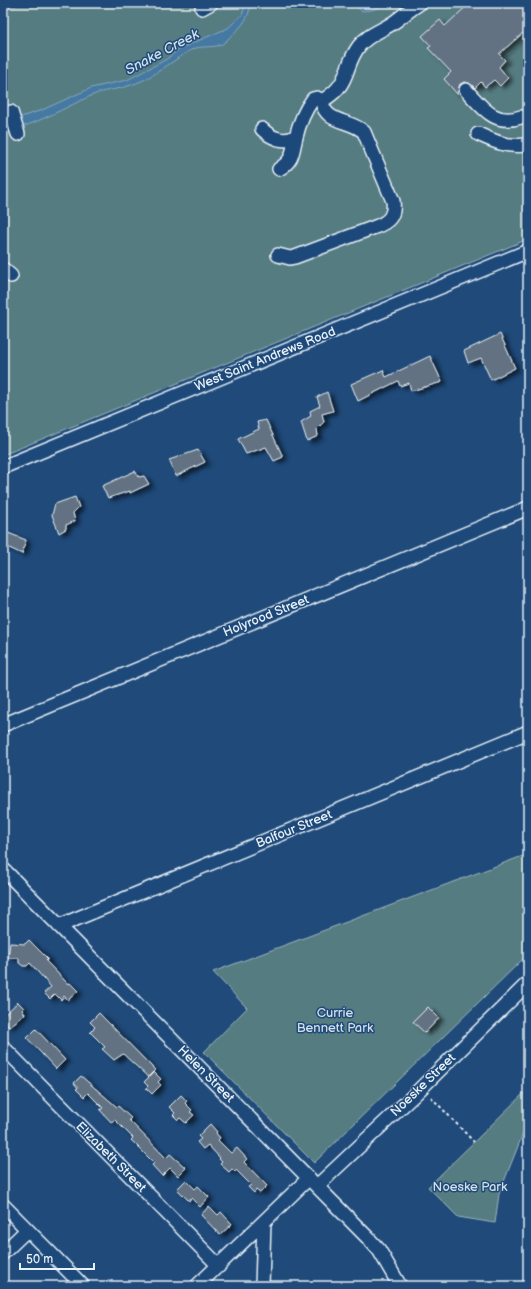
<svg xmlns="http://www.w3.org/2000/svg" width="531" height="1289" viewBox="0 0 531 1289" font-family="'Balsamiq Sans',sans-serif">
	<defs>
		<filter id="shadow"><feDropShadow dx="4.5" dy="2.5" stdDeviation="2" flood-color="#0009"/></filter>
	</defs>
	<rect width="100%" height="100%" fill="#1f4a7a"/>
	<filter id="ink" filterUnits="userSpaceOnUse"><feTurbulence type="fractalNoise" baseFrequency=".025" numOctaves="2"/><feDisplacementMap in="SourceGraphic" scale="8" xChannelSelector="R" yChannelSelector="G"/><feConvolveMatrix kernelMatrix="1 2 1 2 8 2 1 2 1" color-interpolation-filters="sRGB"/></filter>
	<g filter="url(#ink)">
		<path fill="#557b81" stroke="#9eb6bc" d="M23 3H528V239L3 455V10Z
			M528 854V954L314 1163 204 1052 247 1008 213 972Z
			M528 1089V1121L499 1194 495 1223 458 1217 428 1187Z"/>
		<path fill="#4579a2" stroke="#86a9c4" d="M246 3H251C248 23 239 28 225 42 217 50 201 44 191 50 170 62 151 80 128 86 116 90 104 90 93 95 70 105 26 130 3 131V123L42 110 91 88 127 80 167 59 179 49 228 28 242 15Z
			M352 3H388L372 10 362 11Z"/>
		<path fill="#637282" stroke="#e8f1f8" filter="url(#shadow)" d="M470 3H528V39L523 33 499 54 505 60 499 67 508 78 500 86 494 80 485 87 481 82 475 88 469 83 465 82 460 84 457 94 444 79 451 72 428 48 431 46 422 36 440 20 445 26Z
			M500 334 515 368 491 380 481 358 468 363 464 351Z
			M430 356 442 382 411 391 409 383 400 386 398 381 358 401 351 384 383 370 386 377Z
			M327 392 333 411 322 414 324 422 317 429 318 436 307 441 301 422 311 416 310 411 320 406 317 397Z
			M266 420 283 457 274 461 266 447 246 454 238 439 259 429 257 422Z
			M198 450 205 462 176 476 169 460Z
			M135 471 139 477 144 476 149 484 130 493V491L108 498 102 486Z
			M75 497 79 507 73 513 75 521 66 525V529L59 533 52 515 55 504Z
			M3 531 26 540 22 554 3 545Z
			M29 940 48 959 46 961 68 984 70 983 78 991 68 1000 64 996 61 1000 55 994 50 999 44 993 51 987 30 963 27 966H23L19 963V958H8L10 943 25 944Z
			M18 1002 24 1008 22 1010 25 1014 9 1027 3 1021V1016Z
			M428 1007 439 1018 425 1033 413 1022Z
			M99 1013 155 1070 148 1077 123 1054 114 1060 102 1049 105 1047 90 1032 95 1027 90 1022Z
			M36 1029 65 1060 56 1069 27 1038Z
			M154 1072 161 1079 158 1082 161 1085 152 1094 146 1088 148 1086 144 1082Z
			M81 1076 117 1107 118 1106 131 1118 129 1120 166 1158 170 1154 186 1168 178 1176 170 1168 162 1176 152 1165 154 1163 131 1140 133 1138 115 1120 111 1122 100 1110 103 1108 88 1093 84 1097 76 1089 78 1088 74 1083Z
			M181 1095 187 1101 185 1103 192 1110 190 1112 194 1115 186 1123 180 1118 178 1120 173 1115 175 1113 169 1107Z
			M210 1124 217 1132 216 1133 220 1138 218 1140 231 1153 237 1148 247 1159 244 1162 267 1186 260 1193 256 1190 254 1193 248 1187 251 1185 236 1170 235 1172 232 1169 229 1172 220 1164 222 1162 219 1159 220 1158 208 1145 203 1149 197 1142 201 1139 198 1136Z
			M186 1180 195 1189 198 1186 209 1197 200 1207 191 1198 189 1201 177 1189Z
			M209 1206 218 1215 221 1212 232 1224 220 1235 201 1215Z"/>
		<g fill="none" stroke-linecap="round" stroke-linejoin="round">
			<defs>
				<path id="minor" d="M202 8 211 3
					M466 90C483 108 494 126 521 117
					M11 112 18 134
					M262 129C271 138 285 144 296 136
					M478 134C498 143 506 147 528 145
					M279 169C294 160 292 152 296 137 299 124 305 110 313 99L317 98 322 101C352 83 342 69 359 46 368 34 386 29 397 20 405 14 412 8 420 3
					M278 255 290 258 295 257 375 227C389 222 395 216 393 201L364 132C350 119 325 124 322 101
					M3 269 11 276
					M3 467 528 251
					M3 725 528 508
					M3 869 368 1238 379 1250 400 1286
					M59 926 528 732
					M3 1047 219 1266
					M317 1186 413 1096 528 983
					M3 1205 83 1286
					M3 1253 27 1230
					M197 1286 309 1178
					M262 1286 264 1222"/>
			</defs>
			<use href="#minor" stroke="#e8f1f8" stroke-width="16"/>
			<path stroke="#e8f1f8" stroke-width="2" stroke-dasharray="3 3" stroke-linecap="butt" d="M431 1097 474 1142"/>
			<use href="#minor" stroke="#1f4a7a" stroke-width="13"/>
		</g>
	</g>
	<g text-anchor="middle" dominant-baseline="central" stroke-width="3" stroke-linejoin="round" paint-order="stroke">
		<g font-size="13" fill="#e8f1f8" stroke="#1f4a7a">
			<text transform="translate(265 359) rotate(-22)">West Saint Andrews Road</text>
			<text transform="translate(266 616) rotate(-22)">Holyrood Street</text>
			<text transform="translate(294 829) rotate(-22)">Balfour Street</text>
			<text transform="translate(206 1074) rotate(45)">Helen Street</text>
			<text transform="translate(423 1085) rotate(-44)">Noeske Street</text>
			<text transform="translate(111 1157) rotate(45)">Elizabeth Street</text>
		</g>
		<g font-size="13" fill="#d2dfe6" stroke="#1f4a7a">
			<text x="335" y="1013">Currie<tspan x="335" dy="15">Bennett Park</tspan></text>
			<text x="470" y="1187">Noeske Park</text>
		</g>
		<g font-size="14" font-style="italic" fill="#d0dfeb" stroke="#1f4a7a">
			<text transform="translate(162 52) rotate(-28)">Snake Creek</text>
		</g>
	</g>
	<rect width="531" height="1289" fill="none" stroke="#1f4a7a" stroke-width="16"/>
	<rect x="8" y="8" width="515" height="1273" fill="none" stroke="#e8f1f8" stroke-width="1.5" filter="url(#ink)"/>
	<path d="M20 1263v6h74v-6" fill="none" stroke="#e8f1f8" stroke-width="2"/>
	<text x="26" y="1263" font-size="12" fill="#e8f1f8" stroke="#1f4a7a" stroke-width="3" paint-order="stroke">50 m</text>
</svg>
